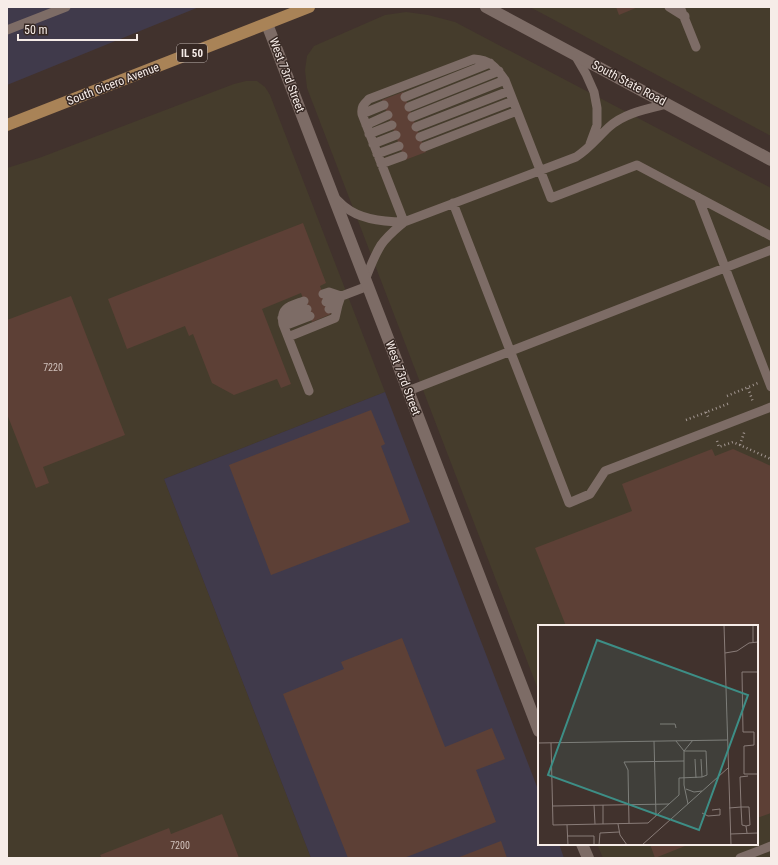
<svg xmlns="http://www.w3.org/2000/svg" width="778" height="865" viewBox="0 0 778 865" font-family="'Roboto Condensed',sans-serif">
	<rect width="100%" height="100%" fill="#41322d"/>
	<path fill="#453c2c" d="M530 7H771V136Z
		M406 12 428 15 455 22 771 188V858H603L597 844H757V626H539V692L307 88 305 70 307 56 314 46 385 15Z
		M246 81H257L265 87 270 95 385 392 164 479 311 858H7V168L39 158 234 84Z"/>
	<path fill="#403a4b" d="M7 7H199L7 85Z
		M385 392 539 792V844H559L564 858H311L164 479Z"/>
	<path fill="#5d4036" d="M616 7H638L619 15Z
		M403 92 426 152 405 160 382 100Z
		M303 223 326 283 320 286 331 314 312 322 301 293 262 309 291 384 281 388 277 379 234 395 212 383 193 334 189 336 185 326 127 349 108 299Z
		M71 296 125 435 43 467 49 483 36 488 7 414V320Z
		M371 410 385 444 381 446 410 522 271 575 229 465Z
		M712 449 715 456 733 449 771 466V813L757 818V626H566L535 548 632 511 622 484Z
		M402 638 445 747 492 728 505 759 476 770 496 822 404 858H348L283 694 344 669 341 662Z
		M222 814 239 858H102L100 855 169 828 171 834Z
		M501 841 507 858H457Z
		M650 844H690L655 858Z"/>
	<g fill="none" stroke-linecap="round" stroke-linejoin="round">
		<path stroke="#a49893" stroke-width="2.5" stroke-dasharray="1 3" stroke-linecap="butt" d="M748 388 753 402
			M727 396 758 383
			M706 412 709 419
			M686 420 730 403
			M717 441 719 447 733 442 771 459
			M740 445 745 430"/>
		<path stroke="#7d6c66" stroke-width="9" d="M669 7 685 17V16
			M680 7 696 47
			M7 30 66 7
			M575 55 586 74 594 92 597 108V125L590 144
			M405 97 490 63
			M409 107 499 71
			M362 114 384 105
			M412 117 505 80
			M366 125 388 115
			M416 127 509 91
			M369 134 392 125
			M420 137 513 101
			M373 144 396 135
			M424 147 517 111
			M377 154 399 146
			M381 164 403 156
			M698 197 771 387
			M335 198C339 201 342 205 345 207 361 220 384 222 404 222
			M453 203 569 503 590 494 605 471 771 407
			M404 222 362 114C361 106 364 104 369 99L474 59C490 60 496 67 505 80L551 198 637 165 771 236
			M365 280C370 268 374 256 381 245 387 236 396 229 404 222L576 157C589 149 598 137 609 127 624 113 647 109 667 104
			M323 294 329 292 341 296 338 305 329 309
			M304 301C290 306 280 307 283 324L309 391
			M326 302 368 286
			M282 318 307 309
			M284 326 310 316
			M288 337 335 318 338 305
			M408 391 771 250
			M740 858 771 846"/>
		<path stroke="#7d6c66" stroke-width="12" d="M486 7 771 160
			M267 24 539 731
			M582 844 588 858"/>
		<path stroke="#a98357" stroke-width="12" d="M7 125 309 7"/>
	</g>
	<g text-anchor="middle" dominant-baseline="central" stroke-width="3" stroke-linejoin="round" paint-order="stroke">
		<g font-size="10" fill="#d0c1bc">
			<text x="53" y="367">7220</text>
			<text x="180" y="845">7200</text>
		</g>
		<rect fill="#362823" stroke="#bcb1ad" stroke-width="1" x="177" y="44" width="30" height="18" rx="3"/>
		<g font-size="11" font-weight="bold" fill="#f6ece8">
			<text x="192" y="53">IL 50</text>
		</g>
		<g font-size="12" fill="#f6ece8" stroke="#362823">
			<text transform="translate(287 75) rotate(69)">West 73rd Street</text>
			<text transform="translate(629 83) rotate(28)">South State Road</text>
			<text transform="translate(113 84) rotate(-21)">South Cicero Avenue</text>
			<text transform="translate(403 378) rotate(69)">West 73rd Street</text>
		</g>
	</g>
	<g transform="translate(538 625)">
		<rect width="220" height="220" fill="#41322d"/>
		<path fill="none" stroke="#897c78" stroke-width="1" d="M186 0 193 220M215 17V0M187 28 199 26 211 18 220 17M220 47H204L205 107H216V120L206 121V149H220M122 99H137L138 103M116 116 118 191M138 116 146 126V160L150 179M0 118 189 115M13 118 15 200 110 198 141 170V153L164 152 169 150 168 126H146M146 126 155 115M157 134 158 153M163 134 164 152M148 164 156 167 164 166M56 180 57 199M65 180V199M15 181 131 179M191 183 203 182 202 152 210 151M164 188 170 191 182 190V184L174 185M91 198 90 145 86 137 146 136M80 199 82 210 89 220M29 200 30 220M208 201 212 200 211 182H203L204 200 208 201 209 208M192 209 220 208M29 211H56V220M61 220 62 208 81 207M104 220 190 143"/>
		<path fill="#3d8e86" fill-opacity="0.15" stroke="#3d8e86" stroke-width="2" d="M59 15 210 70 161 205 10 150Z"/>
		<rect width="220" height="220" fill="none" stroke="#f6ece8" stroke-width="2"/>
	</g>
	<rect width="778" height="865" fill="none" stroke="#f6ece8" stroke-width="16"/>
	<path d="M18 34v6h119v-6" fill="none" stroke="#f6ece8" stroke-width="2"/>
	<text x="24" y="34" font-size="12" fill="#f6ece8" stroke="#362823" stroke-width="3" paint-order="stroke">50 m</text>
</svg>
